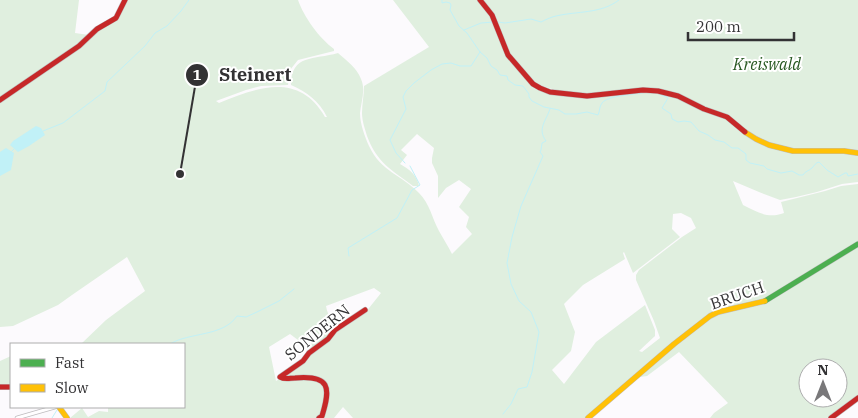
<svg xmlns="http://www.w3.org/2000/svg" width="858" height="418" viewBox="0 0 858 418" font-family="'IBM Plex Serif',serif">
	<rect width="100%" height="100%" fill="#fcfafd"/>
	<path fill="#e0efdf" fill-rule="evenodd" d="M0 0H79L75 33 89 35 78 46 0 99Z
		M126 0H298C304 17 319 38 334 49V51L298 60 290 70 288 85 261 86 246 90 216 101 219 103C258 87 299 72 325 117H327C319 101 307 92 291 85 291 54 314 60 338 53 346 60 357 68 361 79 366 90 361 102 360 113 360 124 365 137 369 146 381 172 402 175 419 193 430 204 432 218 439 231 443 238 448 246 452 254L472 234 466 227 469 217 459 207 471 189 459 180 446 188 438 198V176L432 163V158L434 148 417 134 401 150 407 155 400 164C409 169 417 175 419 186H413C392 170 377 163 367 136 365 129 362 121 362 113 362 104 364 95 364 86L429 47 393 0H858V151L844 149 796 150 769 144 755 138 743 129 732 118 705 108 680 96 661 90 652 89 617 91 587 96 564 93 531 82 530 83 543 91 576 97H589L617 93 643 91 660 92 685 100 703 110 733 121 747 134 764 144 792 152H846L858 153V182L842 184 817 192 796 197 780 200 759 192 733 181 743 205C757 212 768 219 784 213L781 202 825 191 841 186 858 184V241L840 254 762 300 718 310 709 314 668 346 587 418H353L343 407 334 418H70L82 408 88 417 99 411 108 412V407H184V344H81L106 320 145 291 127 257 72 295 58 305 13 326 0 327V101L81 46 99 29 116 19 120 14ZM681 213 691 218 696 228 682 237 639 270 636 275V280L654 321 660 338 642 352 639 351 655 336V330L645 305 596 342 564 384 552 370 571 351 575 332 564 304 583 285 625 259 623 253 624 252 633 273 680 237 672 229 673 214ZM374 288 381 293 365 313 345 327C334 322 328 318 326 306ZM290 334 310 349C307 363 288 375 276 381L269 347Z
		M858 246V395L827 418H710L714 413 728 403 679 352 647 376 640 377 684 338 716 314 763 303 824 268ZM808 368H838V398H808Z
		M11 356V386H0V361Z"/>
	<path fill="#c1f1f7" d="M36 126 41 128 45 135 29 146 18 152 10 145 13 141Z
		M6 148 14 153 11 170 0 176V152Z"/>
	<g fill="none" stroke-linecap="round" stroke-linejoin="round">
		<path stroke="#c1f1f7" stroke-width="1" d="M442 0V3L446 2 450 3 451 5 450 10 459 26 467 33 480 52 487 58 491 66 497 70 500 75 507 76 508 80 515 85 523 86 529 94V97L532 101 544 107 559 110 565 114H576L587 112 598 115C600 111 599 107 602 103 608 95 636 95 646 92
			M498 22 505 23 531 19 541 22C545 20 551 17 556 16 577 11 601 14 619 0
			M464 30 481 23 494 22
			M655 92 668 98 662 108 671 114 672 119 678 122 684 121 691 122 699 131 708 135 715 140 724 142 732 148H738L746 154V160L750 163 764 166 767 169 781 173 792 171 799 175H803C805 171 809 171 812 168 815 165 815 163 819 162L827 170 838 177 845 173H847L848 176 858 174
			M43 131 63 123 105 91 107 82 145 46 155 33 167 26 181 11 189 0
			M11 152 14 149
			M405 163 396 153 390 140 406 109 403 97 406 91 414 83 431 70 442 64 451 63 460 66H471L480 52
			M349 256 348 248 397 218 412 190 420 185 410 166
			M170 344C189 332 223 337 237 316L246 317 257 312 279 301 294 289
			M503 414 511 404 518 389 527 387 532 372 539 332 531 312 519 301 511 284 507 263 512 237 521 206 543 156 540 152 541 150 542 143 546 141C537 129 546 121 550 109
			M52 418 57 410"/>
		<defs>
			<path id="street" d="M17 418 55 407"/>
			<path id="fast" d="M765 301 858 244"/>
			<path id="slow" d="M745 132 756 139 769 145 793 151H844L858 153
				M59 407 67 418
				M588 418 674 344 710 316 718 312 765 301"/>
			<path id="jam" d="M480 0 492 15 508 55 533 84 540 88 550 92 587 96 643 90 658 91 678 96 704 109 727 117 745 132
				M0 100 79 46 97 29 116 18 125 0
				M0 387H11
				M319 418 322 416C331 387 330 375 295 378 290 378 285 380 280 377L303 361 309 353 328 339 335 330 365 310
				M831 418 858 398"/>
		</defs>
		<use href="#street" stroke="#bebcbe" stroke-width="4.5"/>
		<use href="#fast" stroke="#bebcbe" stroke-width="6"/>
		<use href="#slow" stroke="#bebcbe" stroke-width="6"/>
		<use href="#jam" stroke="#bebcbe" stroke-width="6"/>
		<use href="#street" stroke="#fffeff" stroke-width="3"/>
		<use href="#fast" stroke="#4caf50" stroke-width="5"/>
		<use href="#slow" stroke="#ffc107" stroke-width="5"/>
		<use href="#jam" stroke="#c62828" stroke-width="5"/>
	</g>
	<g text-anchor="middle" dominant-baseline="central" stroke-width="4" stroke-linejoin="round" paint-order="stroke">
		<g font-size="16" font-style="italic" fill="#265720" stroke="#fff">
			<text x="767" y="64">Kreiswald</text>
		</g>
		<g font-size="16" fill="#333234" stroke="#fff">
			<text transform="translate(737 295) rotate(-19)">BRUCH</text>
			<text transform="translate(317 332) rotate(-39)">SONDERN</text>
		</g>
	</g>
	<path fill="none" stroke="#333234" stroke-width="2" d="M180 174L197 75"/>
	<g fill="#333234" stroke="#fff" stroke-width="2">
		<circle cx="180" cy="174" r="5"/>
		<circle cx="197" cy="75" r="12"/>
	</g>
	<g font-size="15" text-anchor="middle" font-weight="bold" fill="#fff">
		<text x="197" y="80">1</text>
	</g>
	<g font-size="18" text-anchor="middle" font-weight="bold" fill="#333234" stroke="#fff" stroke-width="4" stroke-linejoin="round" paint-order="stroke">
		<text x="255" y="81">Steinert</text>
	</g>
	<rect x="10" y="343" width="175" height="65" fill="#ffffff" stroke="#adadae"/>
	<rect x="20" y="359" width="25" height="8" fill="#4caf50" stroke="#adadae"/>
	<text x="55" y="368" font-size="15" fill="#333234">Fast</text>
	<rect x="20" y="384" width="25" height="8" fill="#ffc107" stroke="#adadae"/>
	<text x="55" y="393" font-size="15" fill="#333234">Slow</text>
	<g transform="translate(823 383)"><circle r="24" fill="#ffffff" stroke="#adadae"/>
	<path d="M0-4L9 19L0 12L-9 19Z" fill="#79787a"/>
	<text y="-8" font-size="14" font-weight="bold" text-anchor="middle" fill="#333234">N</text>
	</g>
	<path d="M688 32v8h106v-8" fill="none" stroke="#333234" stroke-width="2.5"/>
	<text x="696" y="32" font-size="15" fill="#333234" stroke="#ffffff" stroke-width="4" paint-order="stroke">200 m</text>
</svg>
